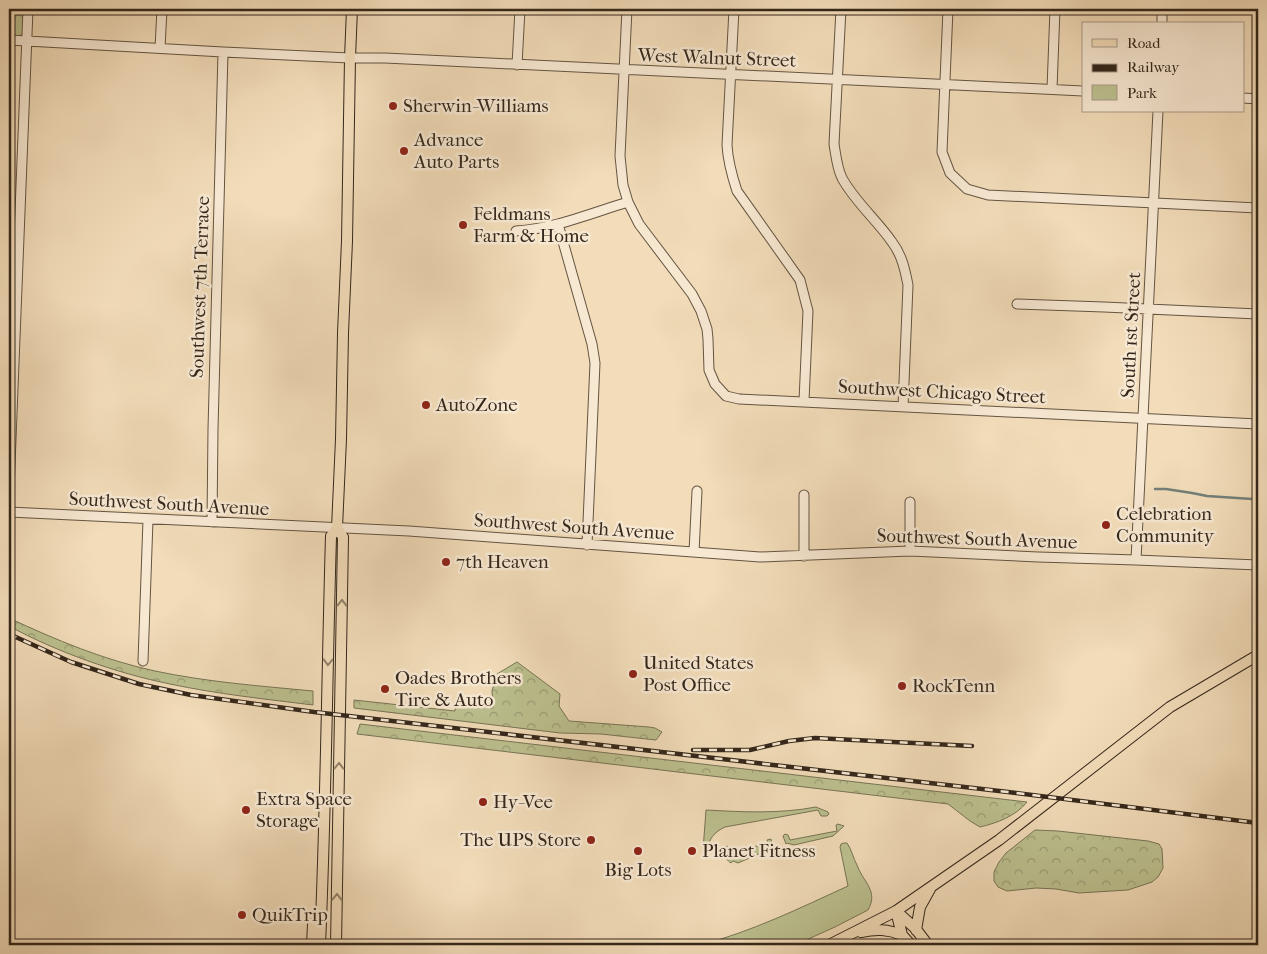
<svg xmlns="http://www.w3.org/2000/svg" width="1267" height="954" viewBox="0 0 1267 954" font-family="'IM FELL French Canon',serif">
	<defs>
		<pattern id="forest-crowns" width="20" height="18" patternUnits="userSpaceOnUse" patternTransform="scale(1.25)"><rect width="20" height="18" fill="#bcc08f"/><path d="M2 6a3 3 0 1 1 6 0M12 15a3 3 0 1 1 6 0" fill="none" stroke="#9a9c74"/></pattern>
	</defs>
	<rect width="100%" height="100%" fill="#f2dcb9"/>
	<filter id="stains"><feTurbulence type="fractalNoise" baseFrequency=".004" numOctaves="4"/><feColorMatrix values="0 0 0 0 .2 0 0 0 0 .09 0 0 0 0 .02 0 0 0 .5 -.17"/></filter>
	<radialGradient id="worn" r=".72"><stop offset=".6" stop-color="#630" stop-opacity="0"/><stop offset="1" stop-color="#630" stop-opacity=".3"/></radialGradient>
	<path fill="#bcc08f" stroke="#787455" d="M816 807 828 812 829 814 827 816H821L818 810 725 827C714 832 709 839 707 850H703L706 810C743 812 779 814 816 807Z
		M838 824 844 826 833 836 794 845 787 843 786 844 783 836 785 834 788 835 790 840 837 831 836 825Z
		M771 839 772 845 768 850 738 863 733 861 731 863C725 859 722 853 726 846L728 847 730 851 768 844 767 840Z
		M844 843H847C852 850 853 858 857 865 863 882 879 891 868 910L835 927 795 945H700C751 932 800 908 848 886L840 847 841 844Z"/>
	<path fill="url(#forest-crowns)" stroke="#787455" d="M9 9H24V31L19 37 9 36Z
		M9 618C56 640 104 660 155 671 207 682 260 686 313 691V705C265 699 217 694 170 684 116 673 57 652 9 626Z
		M517 662 560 694 559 706 569 721 649 727 655 728 662 732 656 740 601 734 560 733 354 708V700L455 711 456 702 493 708 492 691 497 674Z
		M360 724 1027 802C1016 816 997 823 980 827L970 821 948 804 357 734Z
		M1035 830 1058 831 1148 841 1159 844 1162 849 1163 868 1158 877 1152 882 1128 890 1079 893 1056 889 1036 888 1007 891 998 887 994 881V872L999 862 1006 853Z"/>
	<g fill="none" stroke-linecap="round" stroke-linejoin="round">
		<path stroke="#737f79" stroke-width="2.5" d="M1155 489H1166L1192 493 1207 496 1252 499 1258 497"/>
		<defs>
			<path id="minor" d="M627 9 620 156 623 185 628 202 639 224 692 294 701 311 707 329 708 339 709 370 715 384 726 396 739 399 1258 424
				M734 9 727 145C728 162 732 176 737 191L800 280 808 311 804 401
				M841 9 834 144C836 156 837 168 842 178 855 202 877 220 892 242 902 255 905 270 908 285L903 407
				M948 9 942 152 950 173 967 189 988 195 1258 208
				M1162 24V9
				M9 40 223 52 350 58H385L1083 91
				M160 48 162 9
				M517 65 520 9
				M1052 89 1055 9
				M1243 98 1258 99
				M558 224 592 344 595 363 587 545
				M516 231C554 229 591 213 628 202
				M1017 304 1104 307 1258 314
				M9 490 28 9
				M910 502V551
				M9 512 409 531 760 557 910 551 1038 557 1136 560 1258 565
				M212 522 213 429 223 52
				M694 552 697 491
				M804 556V495
				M1136 560 1158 111
				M143 661 148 520"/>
			<path id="major" d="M896 911 915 928 928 945
				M896 911 902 935 911 945
				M916 930 920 907 930 889
				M861 932C876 929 888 929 902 935
				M312 945 313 924 321 921
				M320 945C326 809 327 672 331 536L337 528
				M336 945 343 537 337 528 341 439 343 333 347 241 350 58 352 9
				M829 945 896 911 999 840 1170 707 1258 655"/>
		</defs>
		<use href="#minor" stroke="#645442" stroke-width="11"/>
		<use href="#major" stroke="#34271b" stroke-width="12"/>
		<use href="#minor" stroke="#f7e8d2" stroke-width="9"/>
		<use href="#major" stroke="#f2dcb9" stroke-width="10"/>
		<defs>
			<path id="rail" d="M9 634 71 662 139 684 191 695 314 712 1008 792 1258 823
				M693 750H750L789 741 815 738 972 746"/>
		</defs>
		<use href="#rail" stroke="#34271b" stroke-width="4.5"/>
		<use href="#rail" stroke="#f7e8d2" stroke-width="2.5" stroke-dasharray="8" stroke-linecap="butt"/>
	</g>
	<defs><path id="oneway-chevron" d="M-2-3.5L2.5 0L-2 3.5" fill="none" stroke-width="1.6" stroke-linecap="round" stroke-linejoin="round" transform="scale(1.25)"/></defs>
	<g stroke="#93826a">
		<use href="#oneway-chevron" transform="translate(342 603) rotate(-89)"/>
		<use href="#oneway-chevron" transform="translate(328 662) rotate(91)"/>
		<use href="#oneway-chevron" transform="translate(339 766) rotate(-89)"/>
		<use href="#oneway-chevron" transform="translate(337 897) rotate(-89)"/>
	</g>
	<g fill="#8f2418" stroke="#f7e8d2" stroke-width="2">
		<circle cx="393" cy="106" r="5"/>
		<circle cx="404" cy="151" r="5"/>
		<circle cx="463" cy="225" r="5"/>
		<circle cx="426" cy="405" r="5"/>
		<circle cx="1106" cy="525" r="5"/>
		<circle cx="446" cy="562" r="5"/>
		<circle cx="633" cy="674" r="5"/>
		<circle cx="902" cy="686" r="5"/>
		<circle cx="385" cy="689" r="5"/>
		<circle cx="483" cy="802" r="5"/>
		<circle cx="246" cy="810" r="5"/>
		<circle cx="591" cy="840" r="5"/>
		<circle cx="638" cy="851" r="5"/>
		<circle cx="692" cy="851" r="5"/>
		<circle cx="242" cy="915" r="5"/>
	</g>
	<g text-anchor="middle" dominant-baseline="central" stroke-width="5" stroke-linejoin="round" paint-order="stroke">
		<g font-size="19" fill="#34271b" stroke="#f7e8d2">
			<text transform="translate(717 58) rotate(2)">West Walnut Street</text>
			<text transform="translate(200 287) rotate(-88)">Southwest 7th Terrace</text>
			<text transform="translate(1131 335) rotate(-87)">South 1st Street</text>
			<text transform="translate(942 392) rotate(3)">Southwest Chicago Street</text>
			<text transform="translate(169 504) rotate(3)">Southwest South Avenue</text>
			<text transform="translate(574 527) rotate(4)">Southwest South Avenue</text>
			<text transform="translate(977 539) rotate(2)">Southwest South Avenue</text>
		</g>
		<g font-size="19" fill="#34271b" stroke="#f7e8d2" text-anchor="start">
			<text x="403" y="106">Sherwin-Williams</text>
			<text x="414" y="140">Advance<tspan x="414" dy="22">Auto Parts</tspan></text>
			<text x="473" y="214">Feldmans<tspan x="473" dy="22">Farm &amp; Home</tspan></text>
			<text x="436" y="405">AutoZone</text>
			<text x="1116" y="514">Celebration<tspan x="1116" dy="22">Community</tspan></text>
			<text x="456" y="562">7th Heaven</text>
			<text x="643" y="663">United States<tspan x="643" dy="22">Post Office</tspan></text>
			<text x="395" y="678">Oades Brothers<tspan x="395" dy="22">Tire &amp; Auto</tspan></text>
			<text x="912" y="686">RockTenn</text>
			<text x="256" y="799">Extra Space<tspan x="256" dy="22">Storage</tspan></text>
			<text x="493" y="802">Hy-Vee</text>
			<text x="581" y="840" text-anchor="end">The UPS Store</text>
			<text x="702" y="851">Planet Fitness</text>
			<text x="638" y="870" text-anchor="middle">Big Lots</text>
			<text x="252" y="915">QuikTrip</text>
		</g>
	</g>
	<rect width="1267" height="954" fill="none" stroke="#f2dcb9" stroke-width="30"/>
	<rect x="10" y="10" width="1247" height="934" fill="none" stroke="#34271b" stroke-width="2.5"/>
	<rect x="15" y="15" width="1237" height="924" fill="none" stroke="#34271b"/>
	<rect x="1082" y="22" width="162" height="90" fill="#f7e8d2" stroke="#a99b89"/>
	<rect x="1092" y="39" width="25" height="8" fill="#f2dcb9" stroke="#a99b89"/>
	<text x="1127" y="48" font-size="15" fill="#34271b">Road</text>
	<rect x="1092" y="64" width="25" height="8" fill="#34271b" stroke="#a99b89"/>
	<text x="1127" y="72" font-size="15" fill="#34271b">Railway</text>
	<rect x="1092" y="85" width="25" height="15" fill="#bcc08f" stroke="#a99b89"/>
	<text x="1127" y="98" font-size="15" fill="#34271b">Park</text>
	<rect width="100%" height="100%" filter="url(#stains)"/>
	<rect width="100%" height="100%" fill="url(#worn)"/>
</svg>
